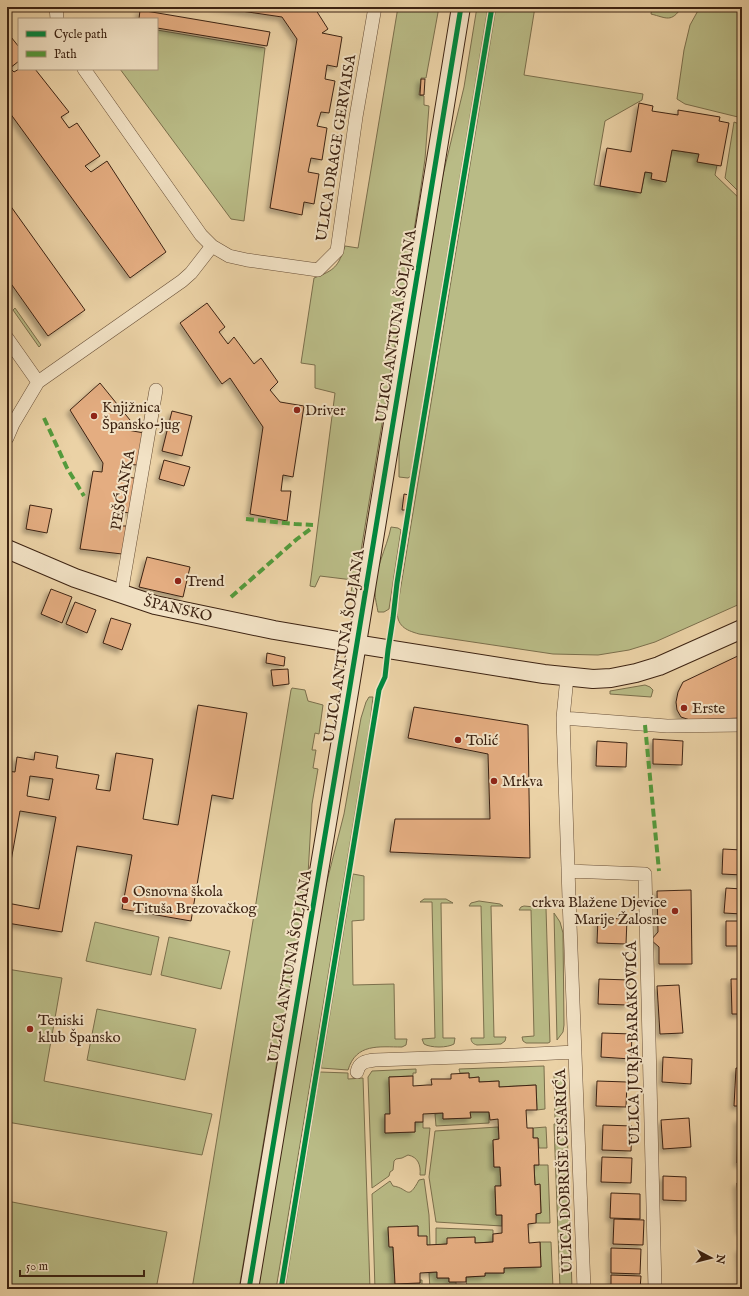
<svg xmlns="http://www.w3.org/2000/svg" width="749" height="1296" viewBox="0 0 749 1296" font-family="'IM FELL English',serif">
	<defs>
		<filter id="shadow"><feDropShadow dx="-3.5" dy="3.5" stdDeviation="2" flood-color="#0004"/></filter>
	</defs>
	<rect width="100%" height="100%" fill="#ebd2a6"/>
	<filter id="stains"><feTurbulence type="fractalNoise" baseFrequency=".005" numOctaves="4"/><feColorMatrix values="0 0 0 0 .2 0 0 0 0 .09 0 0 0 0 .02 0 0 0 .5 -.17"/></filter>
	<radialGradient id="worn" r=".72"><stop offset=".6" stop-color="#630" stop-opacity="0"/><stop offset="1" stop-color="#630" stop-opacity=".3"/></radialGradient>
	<path fill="#b9bb86" stroke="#7b6f4c" d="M398 7H439L426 78H421L419 95 424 96V105L429 106 425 159 419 200 353 599H350L353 580 320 576 315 587 310 586 335 393 315 388V365L301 363 314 278C335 270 338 267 345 246L358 248Z
		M477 7H488L412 468 411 476 408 478 399 477V441L442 179 464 87Z
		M496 7H535L524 75 643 94 642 100 605 121 594 185 641 193 645 172 652 173V179L666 182 672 150 699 154 698 162 717 165 715 175 742 201V603L655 642 629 650 598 655 553 654 419 634C405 630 397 626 397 610Z
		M652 7H682C671 23 667 18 651 14Z
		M700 7H742V118L685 104 677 99 684 50 690 25Z
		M157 30 265 48 244 221 231 219 120 69H157Z
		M734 122 742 125V195L725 178Z
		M15 308 41 345 39 347 13 310Z
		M391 527 398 528 401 530 389 609 384 612H378C377 606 375 599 375 593 373 572 387 548 391 527Z
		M645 685 650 687 653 690 651 697 610 694V691Z
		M292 688 305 690 308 701 323 705 319 734 315 733 312 750H316L313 768 318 769 312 804 308 875 239 1289H192L274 794 291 690Z
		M369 697H373L370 723 276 1289H258L323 897 344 814 361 718 366 702Z
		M353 874 364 876V920L352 921 353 985 394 984 395 1039H407L406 1045 402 1047C379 1047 356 1043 348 1070L321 1068Z
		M424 899H446L453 903H441L443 1038H455L454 1044C447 1048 431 1048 424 1044L422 1039 435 1038 432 902H420Z
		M479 901 500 904 503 906H491L494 1037H506L505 1041 501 1044 477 1045C473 1044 471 1042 471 1038H484L481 906H469L471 903Z
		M524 906 546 908 550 1042 548 1043H526L523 1041 522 1037 534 1036 531 910H519L521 907Z
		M554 913 560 922 563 933 564 1025 563 1032 557 1040Z
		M95 922 159 937 151 975 86 961Z
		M169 937 230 951 221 989 161 975Z
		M7 969 62 978 44 1081 212 1114 202 1155 7 1122Z
		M97 1009 196 1029 185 1080 87 1060Z
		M544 1066 545 1109 537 1110 536 1085 499 1087V1081L479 1082V1077L469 1078V1073H460L459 1069Z
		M416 1069V1073H413V1076L389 1077 390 1114H385V1133L415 1132V1122H423V1128H430L425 1175H420C421 1165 418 1157 408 1155L402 1158 396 1159 394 1161 393 1170 390 1172 389 1176 372 1188 368 1077 372 1071Z
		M320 1072 348 1073V1079L363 1078 370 1289H285Z
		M554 1075H566L567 1118H555Z
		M470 1112H489V1123L436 1126 435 1114 443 1113V1119L470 1118Z
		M554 1124H567L572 1289H560Z
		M498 1127 499 1139 493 1140 494 1167H500L501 1186H495L496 1215H502V1226L436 1222 429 1177 435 1131Z
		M546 1127 547 1148H539L538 1138H533V1128Z
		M534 1165H548L550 1223H536V1214L541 1213 540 1185H535Z
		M424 1179 429 1215 430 1245H427L418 1236V1226L388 1228 389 1246 393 1247 395 1284 420 1283V1280H422V1289H375L372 1194 390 1181 393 1186C409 1188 407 1202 419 1180Z
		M7 1201 167 1232 156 1289H7Z
		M436 1228 493 1230V1242L475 1243V1238L447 1244 436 1245Z
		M540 1242H551L553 1288 467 1289 466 1277 485 1276V1273H504V1268L541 1267Z
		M437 1272V1278H449V1282H456V1289H430L429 1273Z"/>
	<path fill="#e4ad81" stroke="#3d2312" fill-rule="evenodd" filter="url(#shadow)" d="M214 7H304V8L306 7H314L328 29 322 33 342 37 337 67 327 65 325 79 335 81 329 113 321 112 317 126 327 128 322 160 311 158 308 172 319 174 314 204 304 202 302 215 270 208 297 39 282 17Z
		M140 10 270 32 267 46 157 28V19H139Z
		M7 32 19 47V61L10 68 14 72 19 69H35L69 112 61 117 69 128 77 123 100 156 85 166 91 172 107 161 166 252 130 278 7 109Z
		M421 79H425L424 95H420Z
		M639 103 653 106 652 111 678 115V110L720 117 719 121 729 123 721 166 697 162 699 154 672 150 666 182 651 179 652 173 645 172 641 193 600 186 607 148 631 152Z
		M7 201 85 310 48 336 7 278Z
		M207 303 225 327 219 332 228 344 234 337 254 364 261 358 278 382 270 390 280 402 304 406 293 477 283 475 281 491H291L287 521 250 514 263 427 230 378 222 384 180 323Z
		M100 383 130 420 122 429 144 433 138 465 121 464 119 477 135 478 130 513 115 511 113 526H127L122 554 80 549 93 471 102 472 103 463 70 410Z
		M172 411 192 416 182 456 162 451Z
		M164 460 190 467 184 486 159 479Z
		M404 494 409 495 407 510H402Z
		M30 505 52 509 47 533 26 529Z
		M147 557 190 567 183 597 139 587Z
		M51 589 72 597 62 623 41 614Z
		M75 602 96 610 87 633 66 624Z
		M111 618 131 624 122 650 103 643Z
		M267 653 285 657 284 666 266 663Z
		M742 654V718L690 720 681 717 677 710 676 702 678 692 683 682Z
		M288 669 289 684 273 686 271 670Z
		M198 705 247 713 233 799 212 795 191 921 122 909 132 855 77 846 62 932 7 923V903L39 909 56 817 20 811 7 883V771L15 772 17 757 34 760 35 752 58 756 56 768 99 775 96 789 110 791 116 753 153 759 143 819 178 825ZM30 776 53 779 49 800 27 796Z
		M414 707 528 725 530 858 390 852 395 819H490L488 754 408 738Z
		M653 739 683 741 682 765 653 764Z
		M597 741 627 743 626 767 596 766Z
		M723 849 742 850V875L722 874Z
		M726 888 742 889V914L724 913Z
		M691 890 692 964H659V947L651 940 658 932 657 891Z
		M598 918 627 919 626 944 597 943Z
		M726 921H742V946H726Z
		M599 979 629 980 628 1005 598 1004Z
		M731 979H742V1014H732Z
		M679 985 683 1033 660 1034 657 986Z
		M602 1033 632 1034 631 1059 601 1057Z
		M663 1057 692 1059 691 1084 662 1082Z
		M736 1068H742V1106H734Z
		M469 1073V1078L479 1077V1082L499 1081V1087L536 1085 537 1110H526L527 1128H533V1138H538L539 1165H534L535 1185 540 1184 541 1213 536 1214V1223L528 1224 529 1243 540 1242 541 1267 504 1268V1273H485V1276L466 1277V1282H449V1278H437V1272L420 1273V1283L395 1284 393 1247H389L388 1227 418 1226V1236H427V1245L447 1244V1238L475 1237V1243L493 1242V1234L502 1233V1215H496L495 1186H501L500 1167H494L493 1140 499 1139 498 1119 490 1120 489 1112H470L471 1118 443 1119V1113L423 1114V1122H415V1132L385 1133V1114H390L389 1077 413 1076V1086L427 1085H432L431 1079H451V1074Z
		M597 1081 627 1082 626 1107 596 1106Z
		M689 1118 691 1147 663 1149 661 1120Z
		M738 1119H742V1164L737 1163Z
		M603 1125 632 1126 631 1151 602 1150Z
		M602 1157 632 1158 631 1183 601 1182Z
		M663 1176 686 1177V1201L663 1200Z
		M742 1182V1199H738L737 1183Z
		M611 1193 640 1194V1219L610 1218Z
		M738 1199H742V1215H739Z
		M739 1215H742V1231H740Z
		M614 1219 644 1220 643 1245 613 1244Z
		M611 1248 641 1249 640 1274 611 1273Z
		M739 1249H742V1289Z
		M611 1275 641 1276 640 1289H611Z"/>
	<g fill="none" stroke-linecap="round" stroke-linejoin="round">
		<defs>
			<path id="street" d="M56 7 57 19
				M84 69 201 235 212 246 229 256 247 260 318 270 337 251 356 117 375 7
				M7 338 38 382
				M7 438 13 424 38 382 182 281 191 273 212 246
				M121 594 156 390
				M567 677 563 718 569 898 584 1289
				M563 718 667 726 742 725
				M568 871 645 874 655 1289
				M357 1072C359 1062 366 1061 375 1060L515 1055 575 1052"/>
			<path id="secondary" d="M7 549 75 578 155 605 274 630 356 644 544 674 593 679 611 678 636 673 659 666 742 629
				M249 1289 350 686 461 7"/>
		</defs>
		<use href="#street" stroke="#684f37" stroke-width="14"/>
		<use href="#secondary" stroke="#3d2312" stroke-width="20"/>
		<use href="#street" stroke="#f2e2c5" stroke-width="13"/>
		<use href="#secondary" stroke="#f2e2c5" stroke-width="18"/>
		<path stroke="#539b3c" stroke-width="4" stroke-dasharray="8 4" stroke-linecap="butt" d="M44 418 67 468 84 496
			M246 519 295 524 313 525
			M231 597 297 539 312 528
			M645 725 659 871"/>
		<defs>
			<path id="cycleway" d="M249 1289 350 686 461 7
				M281 1289 379 690 385 677 388 650 393 618 397 583 412 488 492 7"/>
		</defs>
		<use href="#cycleway" stroke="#f2e2c5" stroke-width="8"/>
		<use href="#cycleway" stroke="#00873e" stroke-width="5"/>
	</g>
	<g fill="#8f2418" stroke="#f2e2c5" stroke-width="1.5">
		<circle cx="297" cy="410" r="4"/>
		<circle cx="94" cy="416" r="4"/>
		<circle cx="178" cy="581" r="4"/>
		<circle cx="684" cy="708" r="4"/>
		<circle cx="458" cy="740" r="4"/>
		<circle cx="494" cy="781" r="4"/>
		<circle cx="125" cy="900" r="4"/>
		<circle cx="675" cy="911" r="4"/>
		<circle cx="30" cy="1029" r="4"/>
	</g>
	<g text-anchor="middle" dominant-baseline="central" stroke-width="4" stroke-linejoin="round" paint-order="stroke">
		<g font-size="15" fill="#3d2312" stroke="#f2e2c5">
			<text transform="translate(336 148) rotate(-81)">ULICA DRAGE GERVAISA</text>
			<text transform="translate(396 326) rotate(-81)">ULICA ANTUNA ŠOLJANA</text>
			<text transform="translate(123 490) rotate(-80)">PEŠĆANKA</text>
			<text transform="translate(178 609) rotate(13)">ŠPANSKO</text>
			<text transform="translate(344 646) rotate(-81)">ULICA ANTUNA ŠOLJANA</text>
			<text transform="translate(290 966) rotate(-80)">ULICA ANTUNA ŠOLJANA</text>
			<text transform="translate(633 1043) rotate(-91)">ULICA JURJA BARAKOVIĆA</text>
			<text transform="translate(564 1171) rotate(-92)">ULICA DOBRIŠE CESARIĆA</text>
		</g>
		<g font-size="15" fill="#3d2312" stroke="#f2e2c5" text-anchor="start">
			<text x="102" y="407">Knjižnica<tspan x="102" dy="17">Špansko-jug</tspan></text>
			<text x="305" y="410">Driver</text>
			<text x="186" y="581">Trend</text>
			<text x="692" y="708">Erste</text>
			<text x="466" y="740">Tolić</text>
			<text x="502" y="781">Mrkva</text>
			<text x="133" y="891">Osnovna škola<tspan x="133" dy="17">Tituša Brezovačkog</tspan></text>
			<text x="667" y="902" text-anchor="end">crkva Blažene Djevice<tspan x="667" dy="17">Marije Žalosne</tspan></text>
			<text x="38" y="1020">Teniski<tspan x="38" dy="17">klub Špansko</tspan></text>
		</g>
	</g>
	<rect width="749" height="1296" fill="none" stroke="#ebd2a6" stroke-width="24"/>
	<rect x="8" y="8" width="733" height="1280" fill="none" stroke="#3d2312" stroke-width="2"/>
	<rect x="12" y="12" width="725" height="1272" fill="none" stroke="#3d2312"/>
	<rect x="18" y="18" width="140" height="52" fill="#f2e2c5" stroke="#aa967d"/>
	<rect x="26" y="31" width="20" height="6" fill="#00873e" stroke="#aa967d"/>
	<text x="54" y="38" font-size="12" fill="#3d2312">Cycle path</text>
	<rect x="26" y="51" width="20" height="6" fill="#539b3c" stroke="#aa967d"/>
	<text x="54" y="58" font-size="12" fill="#3d2312">Path</text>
	<g transform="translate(711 1258) rotate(97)" stroke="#f2e2c5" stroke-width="3" paint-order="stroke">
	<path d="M0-3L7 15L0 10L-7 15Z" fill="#3d2312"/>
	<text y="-6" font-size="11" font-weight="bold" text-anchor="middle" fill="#3d2312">N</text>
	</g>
	<path d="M20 1270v6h124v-6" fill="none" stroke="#3d2312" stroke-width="2"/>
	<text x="26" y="1270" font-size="12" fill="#3d2312" stroke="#f2e2c5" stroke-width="3" paint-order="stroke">50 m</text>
	<rect width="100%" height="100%" filter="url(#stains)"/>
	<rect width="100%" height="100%" fill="url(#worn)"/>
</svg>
